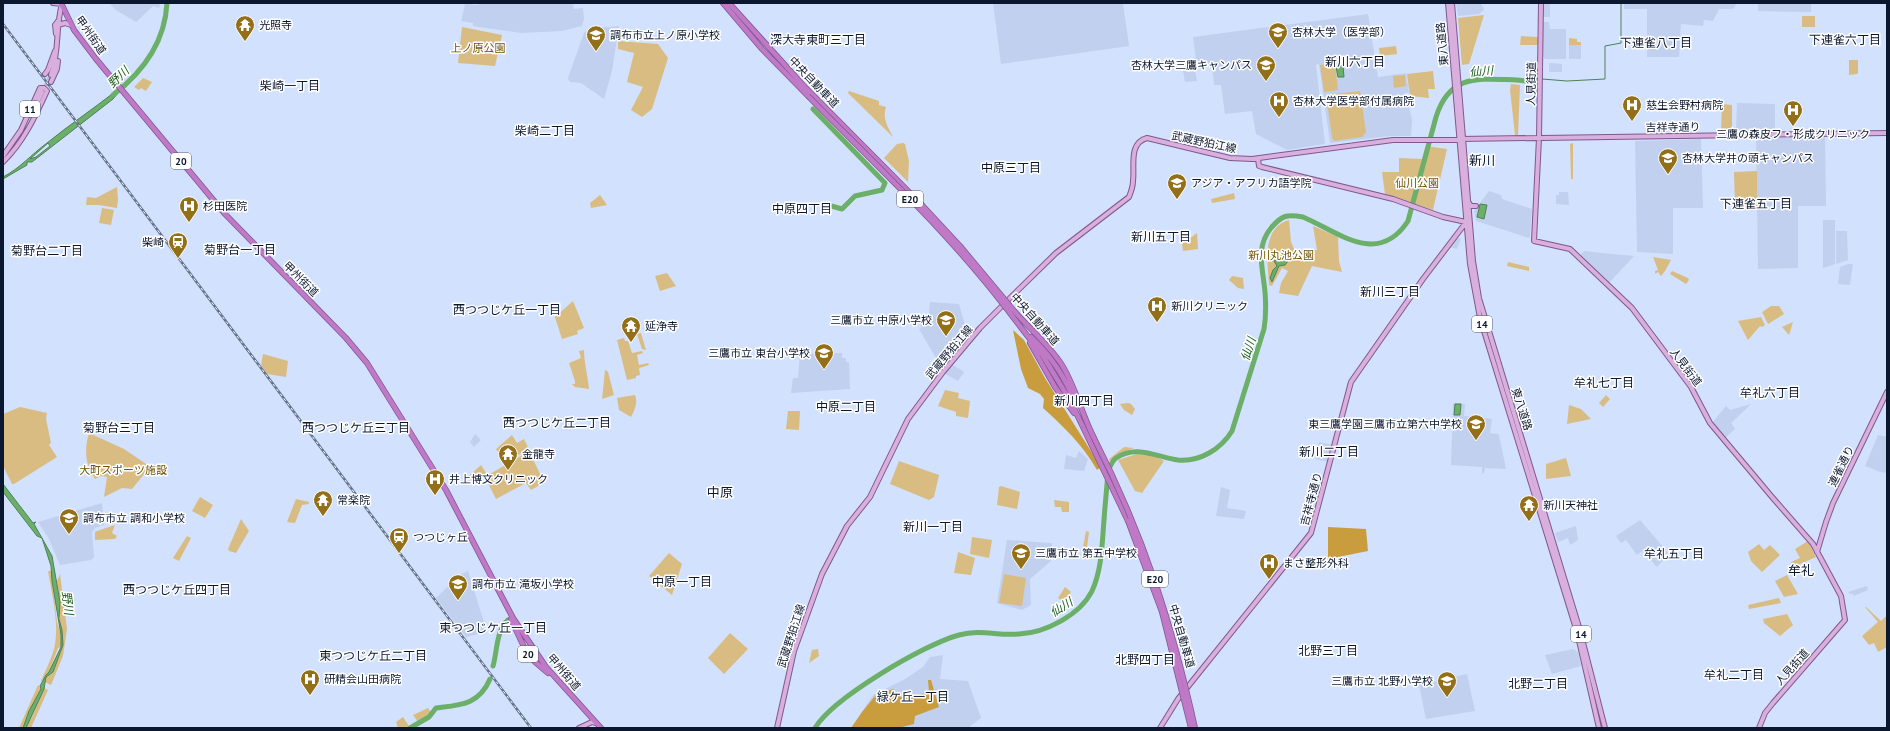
<svg xmlns="http://www.w3.org/2000/svg" width="1890" height="731" viewBox="0 0 1890 731" font-family="'PT Sans','Noto Sans JP',sans-serif">
	<rect width="100%" height="100%" fill="#d2e1fd"/>
	<path fill="#c0d0ee" d="M109 3H160L159 8 153 6 136 22 116 10Z
		M479 3H573L574 9 583 8 584 19 582 26 562 31 521 33 473 26V23L461 21 465 4 478 5Z
		M993 3H1123L1129 46 1001 64Z
		M1456 3H1481L1484 10 1479 14 1458 16Z
		M1542 3H1550V17H1543Z
		M1624 3H1736L1735 7 1732 9H1719L1713 21 1704 20 1703 26 1681 24 1682 7 1679 57H1647V9H1624Z
		M1758 3H1811V12L1758 11Z
		M1368 14 1378 77 1406 73 1409 93H1405L1412 119 1411 136H1390L1330 143 1319 64 1316 65 1325 144 1287 150 1256 134 1252 111 1225 114 1221 85H1214L1212 66 1197 68 1193 37Z
		M1543 22H1549L1550 29H1566V59H1545L1543 56Z
		M619 26 612 71 604 99 581 83 570 82 568 78 584 33 589 29Z
		M1569 45H1581V59H1569Z
		M1549 63 1562 64V72H1549Z
		M1195 69 1197 81 1185 82 1183 71Z
		M1737 103 1775 104V131H1740L1736 128Z
		M1825 137 1826 206H1798V268L1758 269 1756 138Z
		M1701 139 1703 208H1673V254L1637 252 1635 142 1636 141Z
		M1489 191 1501 195 1502 199 1532 209 1530 236 1529 238 1476 221 1474 211Z
		M1559 192H1568L1569 205 1556 204V195H1559Z
		M1823 220H1835V264L1823 268Z
		M1836 231H1847L1848 260 1836 264Z
		M1456 237 1461 239 1457 249 1449 247Z
		M1584 251 1602 253 1634 256 1609 283 1579 256Z
		M1848 264H1853L1850 285 1838 284 1840 267Z
		M930 302 959 304 966 329 971 335 943 370 919 329 921 328 920 325 928 322Z
		M842 353V358H846V362H849L850 389 791 393 793 378H798L800 354Z
		M952 364 964 372 958 381 945 374Z
		M1453 403 1465 404 1464 416 1492 419 1490 433 1498 434 1499 435 1506 469 1485 468 1484 473 1482 474V467L1451 465Z
		M1751 404 1731 423 1735 429 1725 438 1712 423 1726 406 1730 410Z
		M475 434 481 440 474 447 470 442Z
		M1878 435 1887 437V473L1880 472 1865 466Z
		M1319 442 1333 445 1328 462 1315 459Z
		M1079 451 1088 459 1084 471 1064 469 1066 455 1076 458Z
		M1221 487 1230 490 1227 508 1246 511 1244 519 1216 516Z
		M102 503 104 525 95 528 92 532 94 557 91 560 60 565 49 539 38 522Z
		M1640 520 1669 554 1657 567 1642 551 1637 555 1626 540 1621 543 1616 536Z
		M1576 526 1578 540 1570 545 1568 538 1558 542 1555 533Z
		M1007 540 1051 543 1052 544 1051 561 1030 579 1031 605 1022 610 997 603Z
		M468 571 487 632 466 637 436 598 460 575Z
		M1867 586 1868 590 1854 596 1853 594H1850L1848 592Z
		M1573 649 1578 652 1581 666 1552 674 1545 655Z
		M943 655 940 679 968 681 981 718 968 728H854L858 718 873 695 905 679 923 667 930 657Z
		M1467 674 1475 711 1426 719 1419 685Z"/>
	<path fill="#d9bc82" d="M1484 15 1469 64 1462 65 1458 18Z
		M1802 16H1815V27H1802Z
		M462 27 502 35 495 66 458 63Z
		M1521 36 1538 37V45H1520Z
		M1569 38 1577 39V42H1581V45H1569Z
		M618 41 658 44 668 58 652 109 642 117 631 110 643 87 627 82 634 53 618 49Z
		M1396 46 1397 54 1380 56 1379 48Z
		M1849 60H1858V73L1857 74 1849 75Z
		M1335 63 1338 90 1324 92 1320 65Z
		M1433 71 1435 89H1428L1429 98 1410 96 1407 74Z
		M1405 75 1406 86 1394 88 1393 76Z
		M143 78 152 82 146 91 141 88 139 90 134 87Z
		M1511 84 1520 85 1518 135H1515L1510 90Z
		M849 91 879 101V105L886 107C882 118 888 127 893 137L848 93Z
		M1360 91 1366 132 1362 137 1334 141 1332 138 1326 95Z
		M1722 104 1732 105V126L1727 132 1721 131Z
		M903 143 905 144 909 161 908 182 884 158 897 144Z
		M1573 143V179H1571L1570 144Z
		M1426 146 1447 149 1433 210 1385 194 1382 172H1399V158L1422 159Z
		M1757 171V207L1735 208 1734 172Z
		M117 187 118 200 117 208 99 205H86L87 197 96 198Z
		M1234 193 1235 199 1212 203 1211 199Z
		M600 195 607 205 591 208 590 203Z
		M102 208 114 210 111 225 99 223Z
		M1289 220 1291 242 1295 251 1317 250 1313 226 1338 237 1339 261 1342 272 1312 266 1298 296 1279 293 1281 283 1288 271 1282 268 1272 286 1269 285C1268 263 1261 228 1289 220Z
		M1197 233 1198 249 1183 251 1182 244Z
		M1653 257 1671 260 1665 271 1661 276 1658 272 1655 274V271L1658 270Z
		M1508 262 1529 267V271L1507 266Z
		M1672 271 1688 278 1689 280 1686 284 1670 274Z
		M667 273 676 286 660 291 655 276Z
		M1232 276 1243 278 1244 289 1238 288 1229 280Z
		M573 301 584 328 577 331 578 334 562 339 555 317Z
		M1158 302V307L1155 311 1147 308V303Z
		M1771 306H1779L1784 314 1768 324 1762 312Z
		M1761 317 1765 325 1762 327 1760 326 1748 340 1738 321Z
		M1793 322 1789 335 1782 327Z
		M641 333 646 350 642 349 637 334Z
		M624 338 625 341H628L632 353 642 351 643 353 637 355 639 365 648 363 649 365 639 368 640 375 636 376V378L627 380 617 340Z
		M584 350C584 363 588 376 589 389L575 387 572 384H575V381L569 363 581 358 579 351Z
		M263 354 288 361 286 377 267 374 261 365Z
		M606 370 608 372 614 395 602 399 605 371Z
		M945 390 959 393 958 398 970 401 968 418 956 416V412L938 406Z
		M635 395C638 403 635 409 631 417L619 410 617 398Z
		M1606 395 1610 399 1603 407 1599 403Z
		M1128 403 1131 404 1135 409 1132 415 1124 410 1120 404Z
		M1569 405 1581 409 1591 419 1567 424Z
		M20 407 47 413 46 419 51 443 49 445 57 457 14 484H12L3 466V414Z
		M788 411H800L799 430 786 429Z
		M89 433 124 449 152 468 145 473 132 489 122 488 104 497 107 477 101 476 95 479C85 464 84 450 89 433Z
		M512 435 517 443 524 439 529 449 505 462 496 449Z
		M1124 447 1134 448 1121 453 1110 462 1109 459Z
		M529 451 543 480 538 486 531 490 526 483 496 499 485 477Z
		M1140 453 1155 456 1164 461 1142 493 1135 491 1118 460Z
		M1566 458 1571 476 1546 479V464Z
		M899 461 939 475 934 497 929 500 890 484Z
		M481 465 486 473 472 481 469 476Z
		M1001 486 1020 492 1017 509 997 505 999 487Z
		M200 497 213 505 205 518 192 511Z
		M296 499 309 502V504L302 505 295 523 287 522Z
		M1054 500 1069 502V512H1062L1061 507H1055Z
		M241 519 249 531 236 553 229 551 228 549Z
		M115 525 112 533 117 536 115 539 95 540V532L97 531Z
		M1086 531 1089 532 1087 547H1083Z
		M187 536 191 538 179 561 173 558Z
		M972 537 992 540 989 558 970 554Z
		M1808 541 1816 557 1793 567 1791 562 1800 558 1795 549Z
		M1759 544 1764 550 1770 545 1780 555 1762 572 1751 561 1748 552Z
		M958 552 975 558 971 575 954 573Z
		M669 553 682 564 672 595 649 576Z
		M48 571H51L57 622 61 635V647L58 648 49 672 46 675 42 682 41 681C45 671 51 660 54 649 60 624 52 596 48 571Z
		M60 574 67 629 63 656 51 685 45 682 46 677 53 672 63 645 62 630 60 625V602L57 581Z
		M1004 574 1026 578 1022 606 999 603Z
		M1787 575 1798 594 1784 597 1775 581Z
		M1065 587 1071 592 1064 602 1058 598Z
		M1779 598 1781 603 1749 609 1748 605Z
		M1865 607H1866L1881 621 1887 615V647L1878 652 1874 643 1869 645 1862 636 1878 622Z
		M1787 614 1793 625 1780 636 1764 623 1763 619Z
		M730 633 748 649 724 674 708 658Z
		M818 649 819 656 809 663 812 650Z
		M38 685 41 689 29 711 23 728H19Z
		M44 688 48 690 31 728H26L33 715Z
		M428 708 431 712 418 722 413 715Z
		M403 717 409 726 406 728H398L396 722Z"/>
	<path fill="#c99d3d" d="M1013 330 1024 340 1045 378 1101 467 1097 470C1083 445 1064 427 1043 408L1044 399 1040 394 1028 388 1021 369Z
		M1328 527 1366 529 1368 551 1328 559Z
		M928 680H931L939 707 915 716 914 724 898 728H851L862 712 875 696 893 689 903 699 929 692Z"/>
	<path fill="#6baf69" stroke="#4e8158" fill-rule="evenodd" d="M1343 66 1344 77H1338L1336 67Z
		M116 91 118 93 113 99 32 162H27V165L3 179V177C19 169 32 154 47 143 69 125 93 109 116 91ZM48 143 50 146 36 157 30 159Z
		M1480 204 1487 205 1484 219 1477 217Z
		M1283 255 1287 256 1288 261 1285 265 1279 266 1272 282 1270 278 1273 270 1277 266 1274 261Z
		M1455 404H1461L1460 415H1454Z
		M3 484 33 523 36 522 34 524 52 556 60 602 59 619 62 630 63 645 53 672 46 677 44 689 26 728H23L29 711 41 689 40 686 46 675 49 672 61 647V635L52 581 51 566 43 541 42 538 37 536 3 492Z"/>
	<g fill="none" stroke-linecap="round" stroke-linejoin="round">
		<path stroke="#4e8158" stroke-width="1" d="M1542 79 1567 81 1605 79V46L1621 43V3"/>
		<path stroke="#6baf69" stroke-width="5" d="M113 95C143 72 165 41 167 3
			M813 109 885 183 882 190 855 196 842 209 828 205
			M493 666C497 653 496 630 508 620
			M410 728 429 717 436 708C460 705 479 705 490 679
			M815 728C833 698 925 644 959 635 981 629 997 636 1019 634 1045 633 1080 615 1092 591 1102 569 1102 544 1104 520 1105 504 1107 488 1108 471 1110 467 1112 461 1116 458 1136 444 1157 457 1178 460 1200 462 1221 449 1232 431L1264 329C1266 317 1266 305 1265 292 1263 269 1255 247 1271 228 1282 215 1287 214 1303 217 1338 232 1378 267 1408 221L1436 117C1450 73 1479 79 1517 80 1524 81 1532 82 1539 80"/>
		<path stroke="#aab9d4" stroke-width="4" stroke-dasharray="4 2" stroke-linecap="butt" d="M43 91 51 75
			M30 117 35 107"/>
		<defs>
			<path id="major" d="M1448 3 1470 264 1480 318 1577 632 1599 728
				M1452 3 1473 261 1479 298 1579 627 1605 728
				M1541 3 1539 138 1534 241 1570 249 1632 308 1691 387 1710 423 1772 497 1813 544 1841 596 1845 620 1773 703 1765 713 1759 728
				M58 25 65 23 71 25
				M56 34 55 25 58 21
				M45 74 48 70 55 51
				M51 75C60 51 55 28 62 4L53 3
				M51 82 57 69 58 61
				M35 107 42 92
				M3 156 21 130 40 88H44L47 91C35 117 23 143 3 162
				M1258 159 1259 166 1262 167 1393 199 1443 217 1466 222
				M1469 203 1471 206H1476
				M1817 552 1826 522 1833 503 1887 392
				M579 728 592 722 596 723
				M777 728 794 651 822 574 847 526 870 497 908 419 943 372 980 328 1011 297 1056 253 1129 197C1131 192 1133 187 1133 181 1135 167 1128 143 1147 138L1230 158 1252 159 1393 140 1887 133
				M1160 728 1178 699 1311 533 1351 382 1423 279 1467 221"/>
			<path id="highway" d="M61 3 74 30 96 59 225 214 346 338 367 363 446 490 513 618 546 667 601 728
				M723 3 762 49 808 96
				M729 3 803 85 921 204
				M1010 306C1026 326 1048 343 1062 365 1076 388 1082 415 1094 438
				M1006 308 1043 356 1071 402 1128 521
				M1031 337C1052 357 1066 378 1076 405
				M1030 343 1055 387 1074 413
				M511 619 524 647 535 662 548 673"/>
		</defs>
		<use href="#major" stroke="#805791" stroke-width="6"/>
		<use href="#highway" stroke="#805791" stroke-width="6"/>
		<use href="#major" stroke="#d9afdd" stroke-width="4"/>
		<use href="#highway" stroke="#bf79c6" stroke-width="4.5"/>
		<defs>
			<path id="rail" d="M3 24 531 728"/>
		</defs>
		<use href="#rail" stroke="#63718b" stroke-width="2.5"/>
		<use href="#rail" stroke="#fff" stroke-width="1" stroke-dasharray="3" stroke-linecap="butt"/>
		<defs>
			<path id="highway-bridge" d="M808 96C876 165 947 231 1006 308
				M921 204 960 246 1010 306
				M1094 438C1143 534 1172 623 1195 728
				M1128 521 1162 612 1191 728"/>
		</defs>
		<use href="#highway-bridge" stroke="#805791" stroke-width="6" stroke-linecap="butt"/>
		<use href="#highway-bridge" stroke="#bf79c6" stroke-width="4.5"/>
	</g>
	<defs>
		<symbol id="temple-pin" viewBox="-11 -11 22 30"><path d="M0 17L-7.5 6A9.5 9.5 0 1 1 7.5 6Z" fill="#936f17" stroke="#fff"/><path d="M0-6L5-2H3V0L6.5 2.5H4V6H1.5V3h-3V6H-4V2.5H-6.5L-3 0V-2H-5Z" fill="#fff"/></symbol>
		<symbol id="university-pin" viewBox="-11 -11 22 30"><path d="M0 17L-7.5 6A9.5 9.5 0 1 1 7.5 6Z" fill="#936f17" stroke="#fff"/><path d="M0-5L7-2L0 1L-7-2ZM-4 1L0 2.5L4 1V4Q0 6-4 4Z" fill="#fff"/></symbol>
		<symbol id="school-pin" viewBox="-11 -11 22 30"><path d="M0 17L-7.5 6A9.5 9.5 0 1 1 7.5 6Z" fill="#936f17" stroke="#fff"/><path d="M0-5L7-2L0 1L-7-2ZM-4 1L0 2.5L4 1V4Q0 6-4 4Z" fill="#fff"/></symbol>
		<symbol id="hospital-pin" viewBox="-11 -11 22 30"><path d="M0 17L-7.5 6A9.5 9.5 0 1 1 7.5 6Z" fill="#936f17" stroke="#fff"/><path d="M-5-5h3v3.5h4V-5h3V5h-3V1.5h-4V5h-3Z" fill="#fff"/></symbol>
		<symbol id="station-pin" viewBox="-11 -11 22 30"><path d="M0 17L-7.5 6A9.5 9.5 0 1 1 7.5 6Z" fill="#936f17" stroke="#fff"/><path d="M-3-6H3Q5-6 5-4V2Q5 4 3 4L4.5 6H3L1.5 4h-3L-3 6H-4.5L-3 4Q-5 4-5 2V-4Q-5-6-3-6ZM-3.5-4v3h7v-3ZM-3.5 1v1.5H-2V1ZM2 1v1.5H3.5V1Z" fill="#fff"/></symbol>
	</defs>
	<g fill-rule="evenodd">
		<use href="#temple-pin" x="234" y="14" width="22" height="30"/>
		<use href="#university-pin" x="1267" y="21" width="22" height="30"/>
		<use href="#school-pin" x="585" y="24" width="22" height="30"/>
		<use href="#university-pin" x="1255" y="54" width="22" height="30"/>
		<use href="#hospital-pin" x="1268" y="90" width="22" height="30"/>
		<use href="#hospital-pin" x="1621" y="94" width="22" height="30"/>
		<use href="#hospital-pin" x="1782" y="99" width="22" height="30"/>
		<use href="#university-pin" x="1657" y="147" width="22" height="30"/>
		<use href="#university-pin" x="1166" y="172" width="22" height="30"/>
		<use href="#hospital-pin" x="178" y="195" width="22" height="30"/>
		<use href="#station-pin" x="167" y="231" width="22" height="30"/>
		<use href="#hospital-pin" x="1146" y="295" width="22" height="30"/>
		<use href="#school-pin" x="935" y="309" width="22" height="30"/>
		<use href="#temple-pin" x="620" y="315" width="22" height="30"/>
		<use href="#school-pin" x="813" y="342" width="22" height="30"/>
		<use href="#school-pin" x="1465" y="413" width="22" height="30"/>
		<use href="#temple-pin" x="497" y="443" width="22" height="30"/>
		<use href="#hospital-pin" x="424" y="468" width="22" height="30"/>
		<use href="#temple-pin" x="312" y="489" width="22" height="30"/>
		<use href="#temple-pin" x="1518" y="494" width="22" height="30"/>
		<use href="#school-pin" x="58" y="507" width="22" height="30"/>
		<use href="#station-pin" x="388" y="526" width="22" height="30"/>
		<use href="#school-pin" x="1010" y="542" width="22" height="30"/>
		<use href="#hospital-pin" x="1258" y="552" width="22" height="30"/>
		<use href="#school-pin" x="447" y="573" width="22" height="30"/>
		<use href="#hospital-pin" x="299" y="668" width="22" height="30"/>
		<use href="#school-pin" x="1436" y="670" width="22" height="30"/>
	</g>
	<g text-anchor="middle" dominant-baseline="central" stroke-width="3" stroke-linejoin="round" paint-order="stroke">
		<g fill="#fff" stroke="#545d6d" stroke-width="1">
			<rect x="20" y="101" width="20" height="16" rx="3"/>
			<rect x="171" y="153" width="20" height="16" rx="3"/>
			<rect x="897" y="191" width="26" height="16" rx="3"/>
			<rect x="1472" y="316" width="20" height="16" rx="3"/>
			<rect x="1142" y="571" width="26" height="16" rx="3"/>
			<rect x="1571" y="626" width="20" height="16" rx="3"/>
			<rect x="518" y="646" width="20" height="16" rx="3"/>
		</g>
		<g font-size="10" font-weight="bold" fill="#0b172f">
			<text x="30" y="109">11</text>
			<text x="181" y="161">20</text>
			<text x="910" y="199">E20</text>
			<text x="1482" y="324">14</text>
			<text x="1155" y="579">E20</text>
			<text x="1581" y="634">14</text>
			<text x="528" y="654">20</text>
		</g>
		<g font-size="11" fill="#0b172f" stroke="#fff" text-anchor="start">
			<text x="259" y="25">光照寺</text>
			<text x="1292" y="32">杏林大学（医学部）</text>
			<text x="610" y="35">調布市立上ノ原小学校</text>
			<text x="1252" y="65" text-anchor="end">杏林大学三鷹キャンパス</text>
			<text x="1293" y="101">杏林大学医学部付属病院</text>
			<text x="1646" y="105">慈生会野村病院</text>
			<text x="1793" y="134" text-anchor="middle">三鷹の森皮フ・形成クリニック</text>
			<text x="1682" y="158">杏林大学井の頭キャンパス</text>
			<text x="1191" y="183">アジア・アフリカ語学院</text>
			<text x="203" y="206">杉田医院</text>
			<text x="164" y="242" text-anchor="end">柴崎</text>
			<text x="1171" y="306">新川クリニック</text>
			<text x="932" y="320" text-anchor="end">三鷹市立 中原小学校</text>
			<text x="645" y="326">延浄寺</text>
			<text x="810" y="353" text-anchor="end">三鷹市立 東台小学校</text>
			<text x="1462" y="424" text-anchor="end">東三鷹学園三鷹市立第六中学校</text>
			<text x="522" y="454">金龍寺</text>
			<text x="449" y="479">井上博文クリニック</text>
			<text x="337" y="500">常楽院</text>
			<text x="1543" y="505">新川天神社</text>
			<text x="83" y="518">調布市立 調和小学校</text>
			<text x="413" y="537">つつじヶ丘</text>
			<text x="1035" y="553">三鷹市立 第五中学校</text>
			<text x="1283" y="563">まさ整形外科</text>
			<text x="472" y="584">調布市立 滝坂小学校</text>
			<text x="324" y="679">研精会山田病院</text>
			<text x="1433" y="681" text-anchor="end">三鷹市立 北野小学校</text>
		</g>
		<g font-size="11" fill="#0b172f" stroke="#fff">
			<text transform="translate(91 35) rotate(55)">甲州街道</text>
			<text transform="translate(1442 44) rotate(-95)">東八道路</text>
			<text transform="translate(814 82) rotate(46)">中央自動車道</text>
			<text transform="translate(1531 84) rotate(-89)">人見街道</text>
			<text transform="translate(1673 127) rotate(-1)">吉祥寺通り</text>
			<text transform="translate(1204 142) rotate(12)">武蔵野狛江線</text>
			<text transform="translate(301 279) rotate(45)">甲州街道</text>
			<text transform="translate(1035 319) rotate(48)">中央自動車道</text>
			<text transform="translate(949 352) rotate(-50)">武蔵野狛江線</text>
			<text transform="translate(1686 367) rotate(53)">人見街道</text>
			<text transform="translate(1522 409) rotate(72)">東八道路</text>
			<text transform="translate(1841 466) rotate(-64)">連雀通り</text>
			<text transform="translate(1311 499) rotate(-75)">吉祥寺通り</text>
			<text transform="translate(791 636) rotate(-72)">武蔵野狛江線</text>
			<text transform="translate(1182 636) rotate(74)">中央自動車道</text>
			<text transform="translate(1792 667) rotate(-48)">人見街道</text>
			<text transform="translate(564 672) rotate(49)">甲州街道</text>
		</g>
		<g font-size="11" fill="#705306" stroke="#fff">
			<text x="478" y="48">上ノ原公園</text>
			<text x="1417" y="183">仙川公園</text>
			<text x="1281" y="255">新川丸池公園</text>
			<text x="123" y="470">大町スポーツ施設</text>
		</g>
		<g font-size="12" fill="#0b172f" stroke="#fff">
			<text x="818" y="39">深大寺東町三丁目</text>
			<text x="1845" y="39">下連雀六丁目</text>
			<text x="1656" y="42">下連雀八丁目</text>
			<text x="1355" y="61">新川六丁目</text>
			<text x="290" y="85">柴崎一丁目</text>
			<text x="545" y="130">柴崎二丁目</text>
			<text x="1011" y="167">中原三丁目</text>
			<text x="1756" y="203">下連雀五丁目</text>
			<text x="802" y="208">中原四丁目</text>
			<text x="1161" y="236">新川五丁目</text>
			<text x="240" y="249">菊野台一丁目</text>
			<text x="47" y="250">菊野台二丁目</text>
			<text x="1390" y="291">新川三丁目</text>
			<text x="507" y="309">西つつじケ丘一丁目</text>
			<text x="1604" y="382">牟礼七丁目</text>
			<text x="1770" y="392">牟礼六丁目</text>
			<text x="1084" y="400">新川四丁目</text>
			<text x="846" y="406">中原二丁目</text>
			<text x="557" y="422">西つつじケ丘二丁目</text>
			<text x="119" y="427">菊野台三丁目</text>
			<text x="356" y="427">西つつじケ丘三丁目</text>
			<text x="1329" y="451">新川二丁目</text>
			<text x="933" y="526">新川一丁目</text>
			<text x="1674" y="553">牟礼五丁目</text>
			<text x="682" y="581">中原一丁目</text>
			<text x="177" y="589">西つつじケ丘四丁目</text>
			<text x="493" y="627">東つつじケ丘一丁目</text>
			<text x="1328" y="650">北野三丁目</text>
			<text x="373" y="655">東つつじケ丘二丁目</text>
			<text x="1145" y="659">北野四丁目</text>
			<text x="1734" y="674">牟礼二丁目</text>
			<text x="1538" y="683">北野二丁目</text>
			<text x="913" y="696">緑ケ丘一丁目</text>
		</g>
		<g font-size="12" font-style="italic" fill="#1e6320" stroke="#fff">
			<text transform="translate(1481 71) rotate(-5)">仙川</text>
			<text transform="translate(118 77) rotate(-44)">野川</text>
			<text transform="translate(1248 349) rotate(-72)">仙川</text>
			<text transform="translate(68 603) rotate(83)">野川</text>
			<text transform="translate(1061 607) rotate(-32)">仙川</text>
		</g>
		<g font-size="13" fill="#0b172f" stroke="#fff">
			<text x="1482" y="160">新川</text>
			<text x="720" y="492">中原</text>
			<text x="1801" y="570">牟礼</text>
		</g>
	</g>
	<rect width="1890" height="731" fill="none" stroke="#0b172f" stroke-width="8"/>
</svg>
